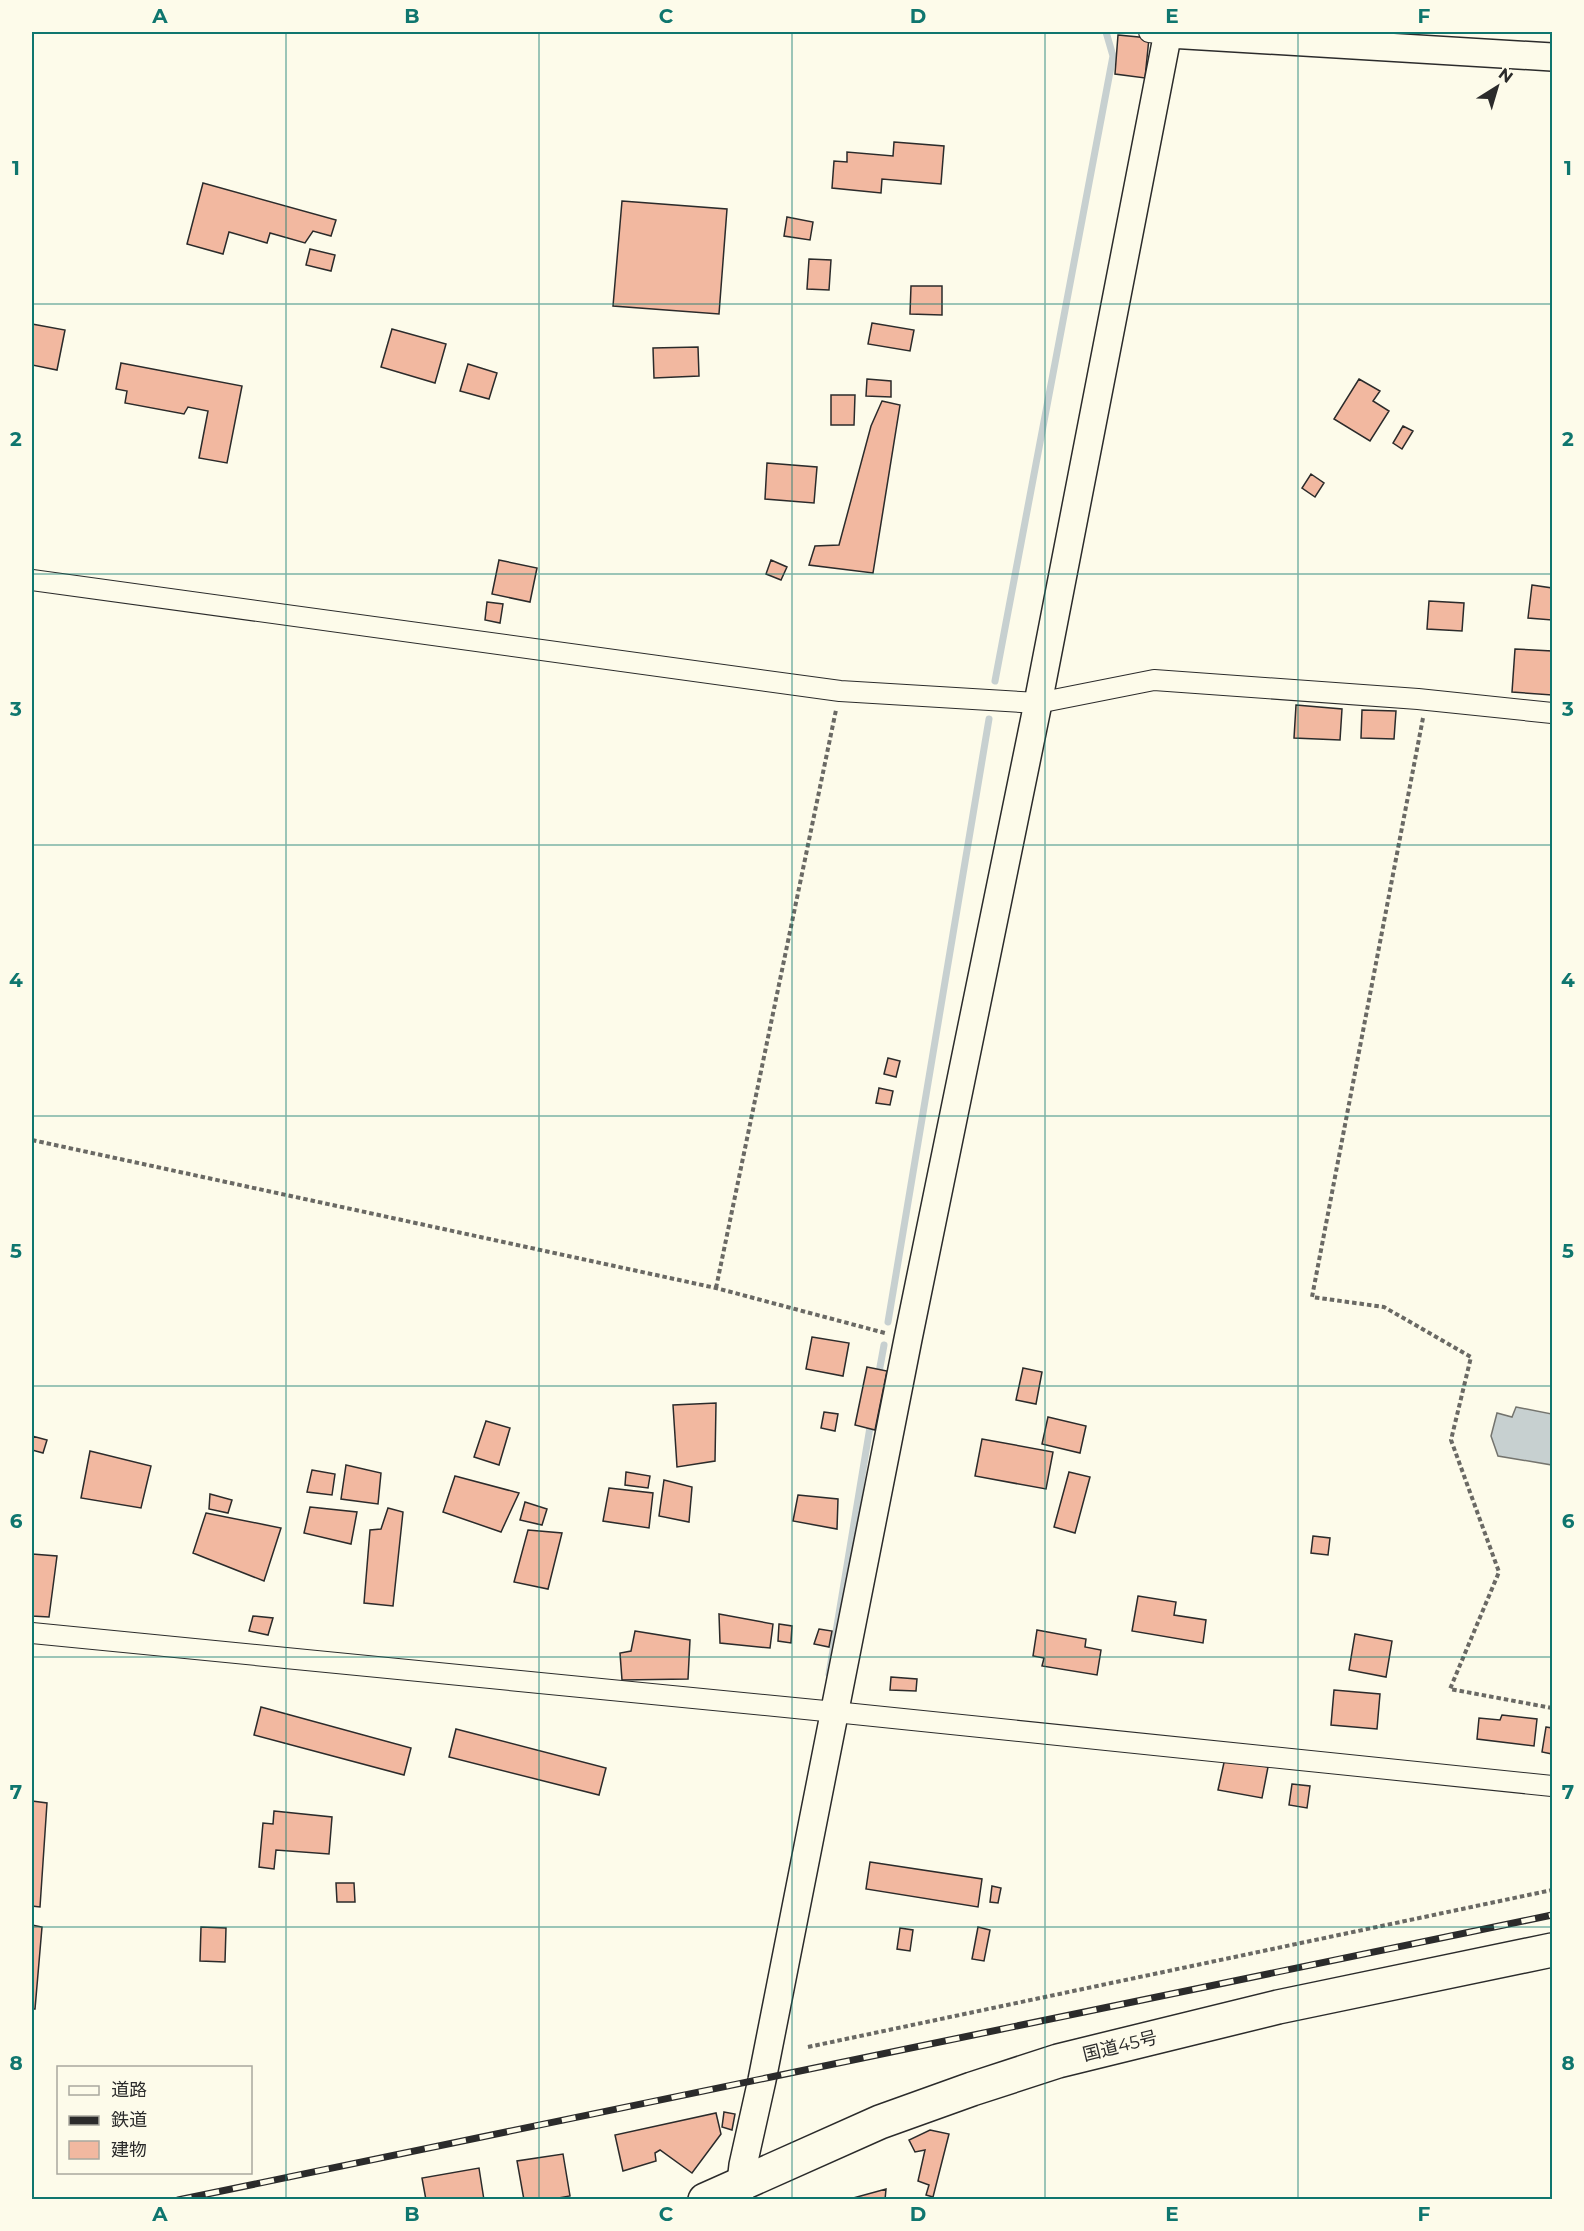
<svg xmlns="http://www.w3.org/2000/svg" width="1584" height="2231" viewBox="0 0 1584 2231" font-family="Montserrat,'Noto Sans JP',sans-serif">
	<rect width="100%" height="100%" fill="#fdfbea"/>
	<path fill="#c7d0d0" stroke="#74746e" stroke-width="1.5" d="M1516 1407 1552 1414V1465L1498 1456 1491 1436 1497 1413 1512 1417Z"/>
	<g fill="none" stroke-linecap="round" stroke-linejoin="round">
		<path stroke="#c7d0d0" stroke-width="7" d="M995 681 1113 56 1106 32
			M888 1322 989 719
			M878 1378 884 1345
			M829 1674 871 1421"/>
	</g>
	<path fill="#f2b8a0" stroke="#2b2b2b" stroke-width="1.5" d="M1118 35 1149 38 1145 78 1115 74Z
		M894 142 944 146 941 184 882 179 881 193 832 188 834 161 847 162V152L893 156Z
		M203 183 336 220 331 236 313 231 305 243 270 233 267 243 229 232 223 254 187 244Z
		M622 201 727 209 719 314 613 306Z
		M787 217 813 222 810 240 784 236Z
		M310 249 335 255 331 271 306 265Z
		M809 259 831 260 829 290 807 289Z
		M911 286H942V315L910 314Z
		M872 323 914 330 910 351 868 344Z
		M32 324 65 330 57 370 32 365Z
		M392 329 446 344 435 383 381 367Z
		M698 347 699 376 654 378 653 348Z
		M121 363 242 386 227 463 199 458 208 411 188 407 184 414 125 403 127 391 116 389Z
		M468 364 497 373 489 399 460 391Z
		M867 379 891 381V397L866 396Z
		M1359 379 1380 391 1373 401 1389 411 1370 441 1334 419Z
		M831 395H855L854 425H831Z
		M882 401 900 405 873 573 809 565 815 546 839 545 871 426Z
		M1403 426 1413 431 1402 449 1393 443Z
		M767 463 817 467 814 503 765 499Z
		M1311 474 1324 483 1315 497 1302 488Z
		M499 560 537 568 530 602 492 594Z
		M771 560 787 567 781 580 766 574Z
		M1532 585 1552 588V620L1528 618Z
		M1429 601 1464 603 1462 631 1427 629Z
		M487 602 503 604 500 623 485 620Z
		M1515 649 1552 651V695L1512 692Z
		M1296 705 1342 709 1340 740 1294 738Z
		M1362 710 1396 711 1394 739 1361 738Z
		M888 1058 900 1061 896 1077 884 1074Z
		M879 1088 893 1091 890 1105 876 1103Z
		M812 1337 849 1343 843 1376 806 1369Z
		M867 1367 887 1371 875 1430 855 1425Z
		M1023 1368 1042 1372 1036 1404 1016 1400Z
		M716 1403 715 1461 677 1467 673 1405Z
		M824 1412 838 1414 835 1431 821 1428Z
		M1048 1417 1086 1426 1080 1453 1042 1444Z
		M486 1421 510 1428 499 1465 474 1457Z
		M32 1436 47 1440 43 1453 32 1450Z
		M982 1439 1053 1452 1046 1489 975 1476Z
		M90 1451 151 1466 141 1508 81 1498Z
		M346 1465 381 1473 378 1504 341 1499Z
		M312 1470 335 1474 332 1495 307 1492Z
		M626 1472 650 1476 648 1488 625 1485Z
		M1069 1472 1090 1477 1075 1533 1054 1527Z
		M455 1476 519 1493 501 1532 443 1512Z
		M664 1480 692 1487 689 1522 659 1516Z
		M609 1488 653 1493 649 1528 603 1521Z
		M210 1494 232 1500 228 1513 209 1509Z
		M798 1495 838 1499 837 1529 793 1521Z
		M525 1502 547 1509 542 1525 520 1520Z
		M310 1507 357 1512 351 1544 304 1533Z
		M388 1508 403 1512 393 1606 364 1603 370 1530 381 1529Z
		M206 1513 281 1528 264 1581 193 1553Z
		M528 1530 562 1533 548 1589 514 1582Z
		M1313 1536 1330 1538 1328 1555 1311 1553Z
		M32 1554 57 1556 49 1617 32 1616Z
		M1138 1596 1176 1602 1174 1615 1206 1620 1203 1643 1132 1631Z
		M719 1614 773 1624 770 1648 720 1643Z
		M253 1616 273 1618 268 1635 249 1631Z
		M779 1624 792 1626 791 1643 778 1641Z
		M819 1629 832 1631 829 1647 814 1644Z
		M1037 1630 1086 1639 1085 1647 1101 1650 1097 1675 1042 1666 1044 1658 1033 1656Z
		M635 1631 690 1640 688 1679 622 1680 620 1653 631 1651Z
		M1355 1634 1392 1641 1386 1677 1349 1670Z
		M891 1677 917 1679 916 1691 890 1690Z
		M1334 1690 1380 1694 1377 1729 1331 1725Z
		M261 1707 411 1748 404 1775 254 1735Z
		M1502 1715 1537 1719 1534 1746 1477 1739 1479 1718 1500 1720Z
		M1546 1727 1552 1728V1754L1542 1752Z
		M456 1729 606 1768 599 1795 449 1757Z
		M1225 1758 1268 1767 1262 1798 1218 1790Z
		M1292 1784 1310 1786 1307 1808 1289 1805Z
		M32 1801 47 1803 40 1907 32 1906Z
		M274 1811 332 1817 329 1854 276 1850 274 1869 259 1867 263 1823 273 1824Z
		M870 1862 982 1879 978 1907 866 1889Z
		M336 1883H354L355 1902H337Z
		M992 1886 1001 1888 998 1903 990 1902Z
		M32 1925 42 1927 35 2009H32Z
		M201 1927 226 1928 225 1962 200 1961Z
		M978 1927 990 1930 984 1961 972 1959Z
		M900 1928 913 1930 910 1951 897 1949Z
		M724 2112 735 2114 732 2130 722 2127Z
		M716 2113 721 2134 692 2173 660 2150 655 2153 656 2161 623 2171 615 2135Z
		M930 2130 949 2134 933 2197 926 2195 929 2185 918 2181 925 2150 915 2152 909 2140Z
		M563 2154 570 2196 547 2200H524L517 2161Z
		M479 2168 484 2200H426L422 2178Z
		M886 2189 885 2200H846Z"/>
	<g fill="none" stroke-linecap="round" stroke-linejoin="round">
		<defs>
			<path id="street" d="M1149 32 1169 34
				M32 580 840 691 1038 703 1154 680 1418 699 1552 713
				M32 1633 835 1712 1552 1786"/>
			<path id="secondary" d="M1169 34 1552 57
				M739 2200 743 2165 762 2080 908 1339 1038 703 1168 32"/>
			<path id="highway" d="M705 2200 880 2122 972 2089 1058 2061 1278 2007 1552 1950"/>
		</defs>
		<use href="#street" stroke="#2b2b2b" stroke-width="22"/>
		<use href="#secondary" stroke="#2b2b2b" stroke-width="30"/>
		<use href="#highway" stroke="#2b2b2b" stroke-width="36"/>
		<path stroke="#6a6964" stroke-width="4" stroke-dasharray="4.5 3" stroke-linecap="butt" d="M1423 718 1312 1297 1384 1307 1471 1357 1451 1440 1499 1572 1450 1689 1552 1708
			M32 1140 716 1288 885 1333
			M716 1288 836 710
			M808 2047 1552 1890"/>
		<use href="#street" stroke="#fdfbea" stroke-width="20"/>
		<use href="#secondary" stroke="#fdfbea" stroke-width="27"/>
		<use href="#highway" stroke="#fdfbea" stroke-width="33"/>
		<defs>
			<path id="rail" d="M178 2200 1552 1915"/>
		</defs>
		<use href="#rail" stroke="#2b2b2b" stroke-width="7"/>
		<use href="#rail" stroke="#fdfbea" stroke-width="4.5" stroke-dasharray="14" stroke-linecap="butt"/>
	</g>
	<path fill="none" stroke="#0f766e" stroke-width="1.5" stroke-opacity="0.55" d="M286 32V2200M539 32V2200M792 32V2200M1045 32V2200M1298 32V2200M32 304H1552M32 574H1552M32 845H1552M32 1116H1552M32 1386H1552M32 1657H1552M32 1927H1552"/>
	<g text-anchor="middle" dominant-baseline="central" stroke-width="4.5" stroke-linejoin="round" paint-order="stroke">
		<g font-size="18" fill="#2b2b2b" stroke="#fdfbea">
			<text transform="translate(1120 2046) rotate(-14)">国道45号</text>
		</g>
	</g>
	<rect width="1584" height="2231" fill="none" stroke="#fdfbea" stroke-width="66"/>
	<rect x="57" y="2066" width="195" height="108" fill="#fdfbea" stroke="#a9a89e" stroke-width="1.5"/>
	<rect x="69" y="2086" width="30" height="9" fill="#fdfbea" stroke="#a9a89e" stroke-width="1.5"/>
	<text x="111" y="2096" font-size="18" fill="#2b2b2b">道路</text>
	<rect x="69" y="2116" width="30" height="9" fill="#2b2b2b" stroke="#a9a89e" stroke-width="1.5"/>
	<text x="111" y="2126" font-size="18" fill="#2b2b2b">鉄道</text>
	<rect x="69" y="2141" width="30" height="18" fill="#f2b8a0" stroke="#a9a89e" stroke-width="1.5"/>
	<text x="111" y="2156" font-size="18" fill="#2b2b2b">建物</text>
	<g transform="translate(1497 87) rotate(37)" stroke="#fdfbea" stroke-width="4.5" paint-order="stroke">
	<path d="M0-4.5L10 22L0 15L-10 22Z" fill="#2b2b2b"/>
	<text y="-9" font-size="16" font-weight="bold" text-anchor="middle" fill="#2b2b2b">N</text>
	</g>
	<rect x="33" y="33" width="1518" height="2165" fill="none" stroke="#0f766e" stroke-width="2"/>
	<g font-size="20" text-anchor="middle" font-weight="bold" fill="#0f766e">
		<text x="160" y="23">A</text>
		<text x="412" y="23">B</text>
		<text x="666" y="23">C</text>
		<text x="918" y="23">D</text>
		<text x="1172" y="23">E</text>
		<text x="1424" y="23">F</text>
		<text x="16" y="175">1</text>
		<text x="1568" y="175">1</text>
		<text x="16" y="446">2</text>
		<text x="1568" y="446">2</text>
		<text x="16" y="716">3</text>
		<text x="1568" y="716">3</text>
		<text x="16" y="987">4</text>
		<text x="1568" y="987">4</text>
		<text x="16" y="1258">5</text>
		<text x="1568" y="1258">5</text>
		<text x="16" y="1528">6</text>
		<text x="1568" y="1528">6</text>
		<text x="16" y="1799">7</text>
		<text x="1568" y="1799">7</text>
		<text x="16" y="2070">8</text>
		<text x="1568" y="2070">8</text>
		<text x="160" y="2221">A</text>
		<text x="412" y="2221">B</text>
		<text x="666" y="2221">C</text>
		<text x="918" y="2221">D</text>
		<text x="1172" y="2221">E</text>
		<text x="1424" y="2221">F</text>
	</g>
</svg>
